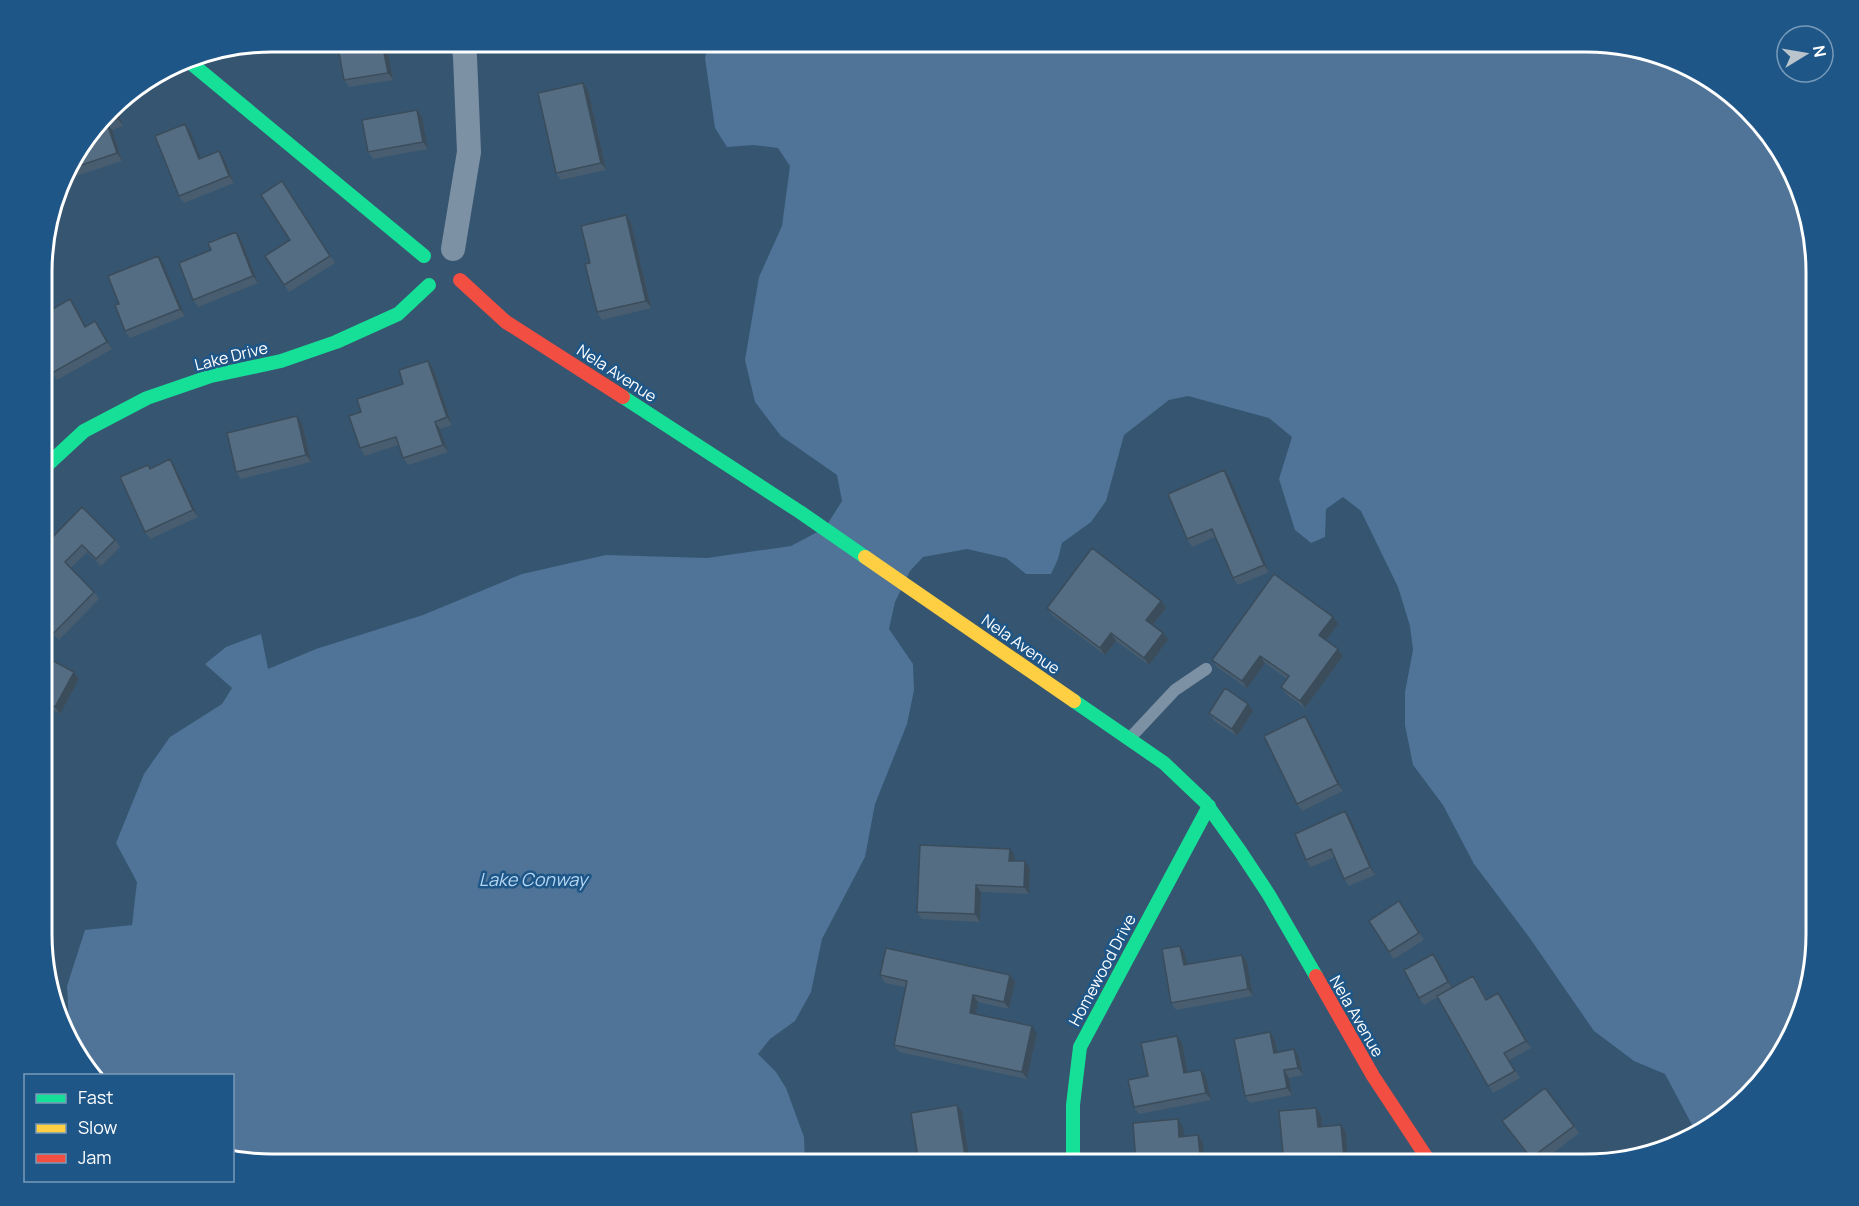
<svg xmlns="http://www.w3.org/2000/svg" width="1859" height="1206" viewBox="0 0 1859 1206" font-family="Manrope,sans-serif">
	<rect width="100%" height="100%" fill="#365570"/>
	<path fill="#4f7497" d="M709 42H1587L1660 54 1715 81 1786 158 1817 258V948L1805 1007 1778 1062 1701 1133 1697 1134 1665 1074 1634 1061 1594 1031 1529 937 1474 864 1443 805 1413 765 1405 725V692L1413 650 1410 626 1398 587 1361 511 1343 497 1326 509 1325 537 1311 543 1295 530 1279 479 1292 437 1269 418 1188 396 1169 400 1124 435 1106 501 1091 522 1062 543 1058 559 1051 574H1026L1006 558 967 549 923 557 910 571 895 602 889 629 913 664 914 690 907 724 875 804 865 857 822 939 811 992 795 1021 770 1039 758 1054 776 1072 786 1088 804 1137 805 1164H272L233 1157 232 1076 98 1075 73 1049 70 1041 67 986 85 930 132 925 137 882 116 843 144 774 170 737 222 704 232 688 205 664 226 647 261 634 268 669 316 649 423 615 522 574 606 555 707 558 791 546 825 528 842 501 837 475 781 436 755 402 745 360 759 277 782 226 790 166 778 148 753 145 727 147 715 128 705 58Z"/>
	<g fill="none" stroke-linecap="round" stroke-linejoin="round">
		<path stroke="#7d91a5" stroke-width="12" d="M1130 738 1175 690 1206 669"/>
		<path stroke="#7d91a5" stroke-width="24" d="M453 249 469 152 465 57 463 42"/>
		<path stroke="#16e098" stroke-width="14" d="M186 59 424 256
			M623 397 800 512 865 557
			M44 468 84 431 147 398 211 376 281 361 336 342 398 314 429 285
			M1074 701 1164 763 1205 802 1240 851 1269 895 1316 976
			M1073 1164V1105L1080 1047 1209 806"/>
		<path stroke="#ffcf43" stroke-width="14" d="M865 557 1074 701"/>
		<path stroke="#f24e42" stroke-width="14" d="M460 280 506 322 623 397
			M1316 976 1373 1076 1431 1164"/>
	</g>
	<path fill="#485e70" d="M386 42 393 80 349 87 344 80Z
		M588 90 606 170 561 180 556 173Z
		M116 106 123 126 112 130 122 161 72 177 66 170Z
		M417 110 422 117 428 149 373 159 368 152Z
		M185 124 190 131 200 159 224 158 234 183 184 203 179 196Z
		M287 188 335 263 289 292 265 256 290 240Z
		M631 223 651 308 602 320 597 312 590 263Z
		M236 232 241 239 258 283 198 307 193 300 211 250Z
		M163 263 185 316 130 338 125 331 119 304Z
		M75 306 85 326 95 321 112 349 57 380 52 373 51 335Z
		M428 361 433 368 452 425 440 429 448 452 408 465 403 458 398 445 365 456 360 448 361 412 403 384Z
		M302 423 311 462 241 479 236 472Z
		M148 465 150 468 175 467 198 517 150 539 145 532Z
		M1229 477 1269 572 1238 585 1233 578 1215 537 1192 547 1187 539Z
		M115 540 120 547 101 566 87 552 71 568 94 592 99 599 59 640 44 624V546Z
		M1161 601 1166 608 1153 625 1168 640 1149 665 1116 641 1105 655 1052 615 1047 608Z
		M1338 624 1326 640 1338 649 1343 656 1305 708 1286 694 1281 687 1287 679 1265 663 1247 688 1217 667 1212 660Z
		M44 656 74 672 79 679 60 714 44 705Z
		M1253 711 1237 736 1214 721 1209 713Z
		M1305 716 1310 723 1343 791 1302 811 1297 804Z
		M1345 811 1350 818 1375 875 1349 886 1344 879 1335 857 1311 867 1306 860Z
		M1015 856 1014 861 1030 868 1029 894 981 892 980 922 922 919 917 912Z
		M1404 909 1424 940 1394 959 1389 952Z
		M1180 946 1185 953 1187 964 1242 955 1247 962 1253 996 1176 1010 1171 1003Z
		M1433 954 1438 961 1452 988 1478 983 1487 999 1498 993 1531 1048 1509 1060 1520 1078 1493 1093 1438 997 1424 1005 1419 998Z
		M880 975H1010L1015 982 1009 1009 978 1002 976 1014 1037 1033 1027 1079 899 1052 894 1045 906 987 885 983Z
		M1270 1032 1275 1040 1278 1053 1299 1057 1303 1075 1289 1078 1292 1095 1250 1103 1245 1096Z
		M1177 1036 1182 1043 1188 1073 1201 1070 1206 1077 1211 1100 1139 1114 1134 1107 1148 1076Z
		M1545 1088 1579 1133 1539 1164H1534L1502 1121Z
		M1316 1108 1321 1115 1322 1127 1341 1125 1346 1132 1348 1164H1284Z"/>
	<path fill="#3b4c5b" d="M382 42H386L393 80 388 73Z
		M583 83 588 90 606 170 601 163Z
		M116 106 123 126 118 119 114 108Z
		M417 110 422 117 428 149 423 142Z
		M107 123 112 130 122 161 117 153Z
		M185 124 190 131 204 166 199 159Z
		M219 151 224 158 234 183 229 176Z
		M626 215 631 223 651 308 646 301Z
		M236 232 241 239 258 283 253 276Z
		M158 256 163 263 185 316 180 309Z
		M70 299 75 306 90 334 85 327Z
		M95 321 100 328 112 349 107 342Z
		M428 361 433 368 452 425 447 417Z
		M297 416 302 423 311 462 306 455Z
		M435 422 440 429 448 452 443 445Z
		M170 459 175 467 198 517 193 510Z
		M1224 470 1229 477 1269 572 1264 565Z
		M1161 601 1166 608 1151 627 1146 620Z
		M1333 617 1338 624 1324 643 1319 635Z
		M1111 633 1116 641 1105 655 1100 648Z
		M1163 633 1168 640 1149 665 1144 658Z
		M1338 649 1343 656 1305 708 1300 701Z
		M1260 656 1265 663 1247 688 1242 681Z
		M74 672 79 679 60 714 55 707Z
		M1248 704 1253 711 1237 736 1232 729Z
		M1305 716 1310 723 1343 791 1338 784Z
		M1345 811 1350 818 1375 875 1370 867Z
		M1010 849 1015 856 1014 868 1009 861Z
		M1025 861 1030 868 1029 894 1024 887Z
		M976 885 981 892 980 922 975 914Z
		M1180 946 1185 953 1189 972 1184 965Z
		M1433 954 1438 961 1453 989 1448 982Z
		M1242 955 1247 962 1253 996 1248 989Z
		M1010 975 1015 982 1009 1009 1004 1002Z
		M1498 993 1503 1000 1531 1048 1526 1041Z
		M973 995 978 1002 975 1020 970 1013Z
		M1032 1026 1037 1033 1027 1079 1022 1072Z
		M1270 1032 1275 1040 1279 1061 1274 1053Z
		M1177 1036 1182 1043 1189 1080 1184 1073Z
		M1294 1049 1299 1057 1303 1075 1298 1068Z
		M1201 1070 1206 1077 1211 1100 1206 1093Z
		M1284 1070 1289 1078 1292 1095 1287 1088Z
		M957 1105 962 1112 970 1164H967L966 1162Z
		M1316 1108 1321 1115 1323 1134 1318 1127Z
		M1178 1119 1183 1127 1184 1144 1179 1137Z
		M1341 1125 1346 1132 1348 1164H1347L1344 1159Z
		M1198 1135 1203 1143 1205 1164H1201Z"/>
	<path fill="#546d82" stroke="#3b4c5b" stroke-width="1.5" d="M337 42H382L388 73 344 80Z
		M583 83 601 163 556 173 538 93Z
		M114 108 118 119 107 123 117 153 67 170Z
		M417 110 423 142 368 152 362 120Z
		M185 124 199 159 219 151 229 176 179 196 155 136Z
		M282 181 330 256 284 285 265 256 290 240 261 195Z
		M626 215 646 301 597 312 585 264 590 263 581 226Z
		M236 232 253 276 193 300 179 263 211 250 208 243Z
		M158 256 180 309 125 331 115 305 119 304 108 276Z
		M70 299 85 327 95 321 107 342 52 373 44 359V339L51 335 44 322V314Z
		M428 361 447 417 435 422 443 445 403 458 396 437 360 448 349 416 361 412 357 399 403 384 399 370Z
		M297 416 306 455 236 472 227 433Z
		M170 459 193 510 145 532 120 477 148 465 150 469Z
		M1224 470 1264 565 1233 578 1212 529 1187 539 1168 494Z
		M82 507 115 540 96 559 82 545 65 562 94 592 54 633 44 622V546Z
		M1092 548 1161 601 1146 620 1163 633 1144 658 1111 633 1100 648 1047 608Z
		M1274 574 1333 617 1319 635 1338 649 1300 701 1281 687 1289 676 1260 656 1242 681 1212 660Z
		M44 656 74 672 55 707 44 700Z
		M1225 688 1248 704 1232 729 1209 713Z
		M1305 716 1338 784 1297 804 1264 736Z
		M1345 811 1370 867 1344 879 1331 849 1306 860 1295 834Z
		M920 845 1010 849 1009 861H1025L1024 887 976 885 975 914 917 912Z
		M1399 901 1419 933 1389 952 1369 921Z
		M1180 946 1184 965 1242 955 1248 989 1171 1003 1162 949Z
		M886 948 1010 975 1004 1002 973 995 970 1013 1032 1026 1022 1072 894 1045 907 981 880 975Z
		M1433 954 1448 982 1419 998 1404 970Z
		M1473 976 1486 1000 1498 993 1526 1041 1504 1053 1515 1071 1488 1086 1437 996Z
		M1270 1032 1274 1053 1294 1049 1298 1068 1284 1070 1287 1088 1245 1096 1234 1039Z
		M1177 1036 1184 1073 1201 1070 1206 1093 1134 1107 1128 1080 1148 1076 1141 1043Z
		M1545 1088 1574 1126 1531 1158 1502 1121Z
		M957 1105 966 1162 958 1164H919L911 1113Z
		M1316 1108 1318 1127 1341 1125 1344 1159 1284 1164 1279 1111Z
		M1178 1119 1179 1137 1198 1135 1201 1164H1136L1133 1123Z"/>
	<g text-anchor="middle" dominant-baseline="central" stroke-width="5" stroke-linejoin="round" paint-order="stroke">
		<g font-size="16" fill="#fff" stroke="#1e5688">
			<text transform="translate(231 356) rotate(-14)">Lake Drive</text>
			<text transform="translate(617 373) rotate(33)">Nela Avenue</text>
			<text transform="translate(1021 644) rotate(35)">Nela Avenue</text>
			<text transform="translate(1102 970) rotate(-62)">Homewood Drive</text>
			<text transform="translate(1357 1016) rotate(60)">Nela Avenue</text>
		</g>
		<g font-size="18" font-style="italic" fill="#b4d6f2" stroke="#1e5688">
			<text x="533" y="879">Lake Conway</text>
		</g>
	</g>
	<path d="M0 0H1859V1206H0ZM272 52H1586A220 220 0 0 1 1806 272V934A220 220 0 0 1 1586 1154H272A220 220 0 0 1 52 934V272A220 220 0 0 1 272 52Z" fill="#1e5688" fill-rule="evenodd"/>
	<path fill="none" stroke="#fff" stroke-width="3" d="M272 52H1586A220 220 0 0 1 1806 272V934A220 220 0 0 1 1586 1154H272A220 220 0 0 1 52 934V272A220 220 0 0 1 272 52Z"/>
	<rect x="24" y="1074" width="210" height="108" fill="#1e5688" stroke="#789ab8" stroke-width="1.5"/>
	<rect x="36" y="1094" width="30" height="9" fill="#16e098" stroke="#789ab8" stroke-width="1.5"/>
	<text x="78" y="1104" font-size="18" fill="#ffffff">Fast</text>
	<rect x="36" y="1124" width="30" height="9" fill="#ffcf43" stroke="#789ab8" stroke-width="1.5"/>
	<text x="78" y="1134" font-size="18" fill="#ffffff">Slow</text>
	<rect x="36" y="1154" width="30" height="9" fill="#f24e42" stroke="#789ab8" stroke-width="1.5"/>
	<text x="78" y="1164" font-size="18" fill="#ffffff">Jam</text>
	<g transform="translate(1805 54) rotate(79)"><circle r="28" fill="#1e5688" stroke="#789ab8" stroke-width="1.5"/>
	<path d="M0-4.5L10 22L0 15L-10 22Z" fill="#b9c4cd"/>
	<text y="-9" font-size="16" font-weight="bold" text-anchor="middle" fill="#ffffff">N</text>
	</g>
</svg>
